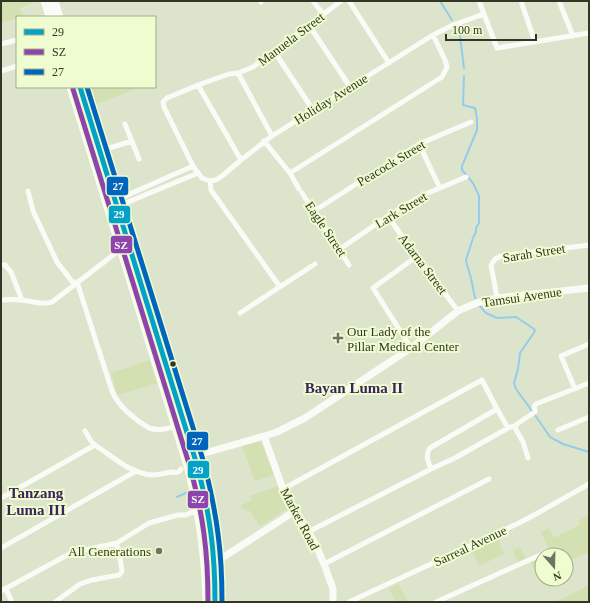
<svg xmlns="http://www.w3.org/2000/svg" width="590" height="603" viewBox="0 0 590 603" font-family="'Times New Roman',serif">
	<rect width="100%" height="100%" fill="#dde4cc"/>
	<path fill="#d3e0b2" d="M1 1H32L33 3 20 8 23 16 17 17V18L1 23Z
		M88 87H131L133 90 93 105Z
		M150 360V363L156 380 158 383 118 395 111 373Z
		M258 441 262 444 274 475 255 481 242 446Z
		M278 486 280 491 290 507 260 526 250 511 242 509 241 505 251 501 250 496Z
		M589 514V552L566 562V555H546L551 553 541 532 549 528 554 538 562 533 563 534 580 524 579 521Z
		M497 537 504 554 479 566 471 549Z
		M520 547 526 558 518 562 513 550Z
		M542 557V572L537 575 531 562Z
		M399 584 407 600 403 602H396L389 588Z
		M589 585V602H552L561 599Z"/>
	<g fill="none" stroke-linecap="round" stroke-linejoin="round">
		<path stroke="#96cce9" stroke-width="2" d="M440 1 452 20
			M455 26 460 36 464 68
			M464 76 463 105 475 108 477 118V130L462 166V170L473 183 479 196V223L476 228V232L473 238 466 260 467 265 471 278 475 298 477 301
			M479 305 486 313 497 318 516 317 534 329 535 331 533 334 520 353 518 369 514 383 516 389 532 411
			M535 415 550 437 563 444 589 452
			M177 497 188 492"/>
		<path stroke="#fafbf7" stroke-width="5" d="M260 1 261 2
			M313 1 323 14
			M349 1 389 63
			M479 1 497 48 589 33
			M521 1 535 42
			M559 1 573 36
			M309 25 350 87
			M433 35 453 25 484 14
			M1 44 17 40
			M274 51 313 110
			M1 71 17 66
			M238 73 272 136
			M198 85 241 160
			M125 124 139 159
			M264 141 290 173 299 189
			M419 144 440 188
			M100 151 132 141
			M210 181 216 180 222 176 241 160 272 136 433 35 445 60 447 67 442 77 290 173
			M28 191 33 211 57 262 74 284
			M302 193 349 265
			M114 201 193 166
			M116 207 198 173
			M314 211 419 144 471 122
			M388 216 416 257 420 260 458 311
			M340 249 388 216 421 196 466 177
			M1 265H5L11 272 22 300
			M77 282 112 391C118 406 135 420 149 428 159 431 167 429 176 426
			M280 287 211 190 210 181 202 178 193 166 164 107 163 102 167 98 198 85 229 74 238 73 253 67 341 1
			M497 298 491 265 495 259 501 256 589 245
			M1 300C7 300 14 299 20 300 31 300 41 306 52 302L121 249
			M240 313 315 264
			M411 348 373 288 416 257
			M575 389 561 356 589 344
			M497 409 508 428
			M514 426 523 442 528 458
			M558 430 589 417
			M85 431 91 441 95 445C113 457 130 473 152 475 159 475 165 473 171 472 176 472 178 474 181 469
			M283 489 482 380 497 409 430 448C425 455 428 461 431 469
			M1 498 95 445
			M308 532 431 469 455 458 508 428 514 426 535 412C536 409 532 407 536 404L589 383
			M1 548 136 471
			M324 564 489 479
			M6 589 12 602
			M1 591 71 553 117 543 149 523 178 515H186L190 513 199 511
			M55 602 80 584 92 580 119 575 121 573 122 570 117 543
			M349 602 519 523 536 514 589 484
			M436 602 549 551"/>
		<path stroke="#fafbf7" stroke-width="7" d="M264 436 283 489 315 543 324 564 333 589V602
			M191 457 264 436 277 432 305 418 411 348 458 311 476 303 497 298 589 288
			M211 565 295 511"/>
		<path stroke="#fafbf7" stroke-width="9" d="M45 1 50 17
			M54 1 59 17
			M71 87 189 469C200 513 206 557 207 602
			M80 87 197 465C202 485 207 505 210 525 214 550 215 577 215 602"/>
		<defs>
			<path id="bus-1" d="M80 87 197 465C203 488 208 511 211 534 214 557 215 579 215 602"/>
			<path id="bus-2" d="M73 89 190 467C196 489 201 511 204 534 207 556 208 579 208 602"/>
			<path id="bus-3" d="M87 87 204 463C210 487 215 510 218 534 221 556 222 579 222 602"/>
		</defs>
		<use href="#bus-1" stroke="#effccf" stroke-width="8"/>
		<use href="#bus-2" stroke="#effccf" stroke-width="8"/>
		<use href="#bus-3" stroke="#effccf" stroke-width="8"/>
		<use href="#bus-1" stroke="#02a3c6" stroke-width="5"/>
		<use href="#bus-2" stroke="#8e44ad" stroke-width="5"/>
		<use href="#bus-3" stroke="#0065bd" stroke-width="5"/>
	</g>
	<g fill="#6e745f" stroke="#effccf" stroke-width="1.5">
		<path d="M336 332h4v4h4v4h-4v4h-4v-4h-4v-4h4z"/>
		<circle cx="159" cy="551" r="4"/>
	</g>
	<circle fill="#323725" stroke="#effccf" stroke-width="1.5" cx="173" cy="364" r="3.5"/>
	<g text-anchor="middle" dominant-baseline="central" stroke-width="4" stroke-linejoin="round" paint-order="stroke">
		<g font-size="13" fill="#323725" stroke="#effccf">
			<text transform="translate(291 39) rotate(-37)">Manuela Street</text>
			<text transform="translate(331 99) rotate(-32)">Holiday Avenue</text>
			<text transform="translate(391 163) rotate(-31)">Peacock Street</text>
			<text transform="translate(401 210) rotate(-31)">Lark Street</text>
			<text transform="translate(326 229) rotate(56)">Eagle Street</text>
			<text transform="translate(534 253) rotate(-9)">Sarah Street</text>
			<text transform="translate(423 264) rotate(53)">Adarna Street</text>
			<text transform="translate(522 297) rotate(-8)">Tamsui Avenue</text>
			<text transform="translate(300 519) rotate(62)">Market Road</text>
			<text transform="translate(470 546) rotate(-25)">Sarreal Avenue</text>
		</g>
		<g font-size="13" fill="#323725" stroke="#effccf" text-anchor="start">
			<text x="347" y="331">Our Lady of the<tspan x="347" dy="15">Pillar Medical Center</tspan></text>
			<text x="151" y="551" text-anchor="end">All Generations</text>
		</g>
		<g font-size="15" font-weight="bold" fill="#3b225c" stroke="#effccf">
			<text x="354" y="388">Bayan Luma II</text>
			<text x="36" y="493">Tanzang<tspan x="36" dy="17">Luma III</tspan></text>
		</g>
	</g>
	<g stroke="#effccf" stroke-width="1.5">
		<rect x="106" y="176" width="23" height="20" rx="4" fill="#0065bd"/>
		<rect x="108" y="205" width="23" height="19" rx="4" fill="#02a3c6"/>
		<rect x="110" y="235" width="23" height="19" rx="4" fill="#8e44ad"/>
		<rect x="186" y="431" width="23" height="20" rx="4" fill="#0065bd"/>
		<rect x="187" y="460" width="23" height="19" rx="4" fill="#02a3c6"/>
		<rect x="187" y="490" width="22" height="19" rx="4" fill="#8e44ad"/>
	</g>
	<g font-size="11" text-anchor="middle" font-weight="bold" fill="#fff">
		<text x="118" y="190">27</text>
		<text x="119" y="218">29</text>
		<text x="121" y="249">SZ</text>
		<text x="197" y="445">27</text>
		<text x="198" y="474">29</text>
		<text x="198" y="503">SZ</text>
	</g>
	<rect width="590" height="603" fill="none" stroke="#323725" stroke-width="4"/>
	<rect x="16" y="16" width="140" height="72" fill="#effccf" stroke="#a3ad8b"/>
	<rect x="24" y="29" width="20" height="6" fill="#02a3c6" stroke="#a3ad8b"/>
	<text x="52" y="36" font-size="12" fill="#323725">29</text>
	<rect x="24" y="49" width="20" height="6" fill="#8e44ad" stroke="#a3ad8b"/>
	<text x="52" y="56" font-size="12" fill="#323725">SZ</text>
	<rect x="24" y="69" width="20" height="6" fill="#0065bd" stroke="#a3ad8b"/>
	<text x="52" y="76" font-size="12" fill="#323725">27</text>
	<g transform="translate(554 567) rotate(160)"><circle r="19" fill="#effccf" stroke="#a3ad8b"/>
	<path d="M0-3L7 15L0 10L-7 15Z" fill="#6e745f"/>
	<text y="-6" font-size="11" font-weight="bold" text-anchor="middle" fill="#323725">N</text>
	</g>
	<path d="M446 34v6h90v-6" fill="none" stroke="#323725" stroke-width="2"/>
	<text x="452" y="34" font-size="12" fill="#323725" stroke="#effccf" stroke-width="3" paint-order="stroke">100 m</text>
</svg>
